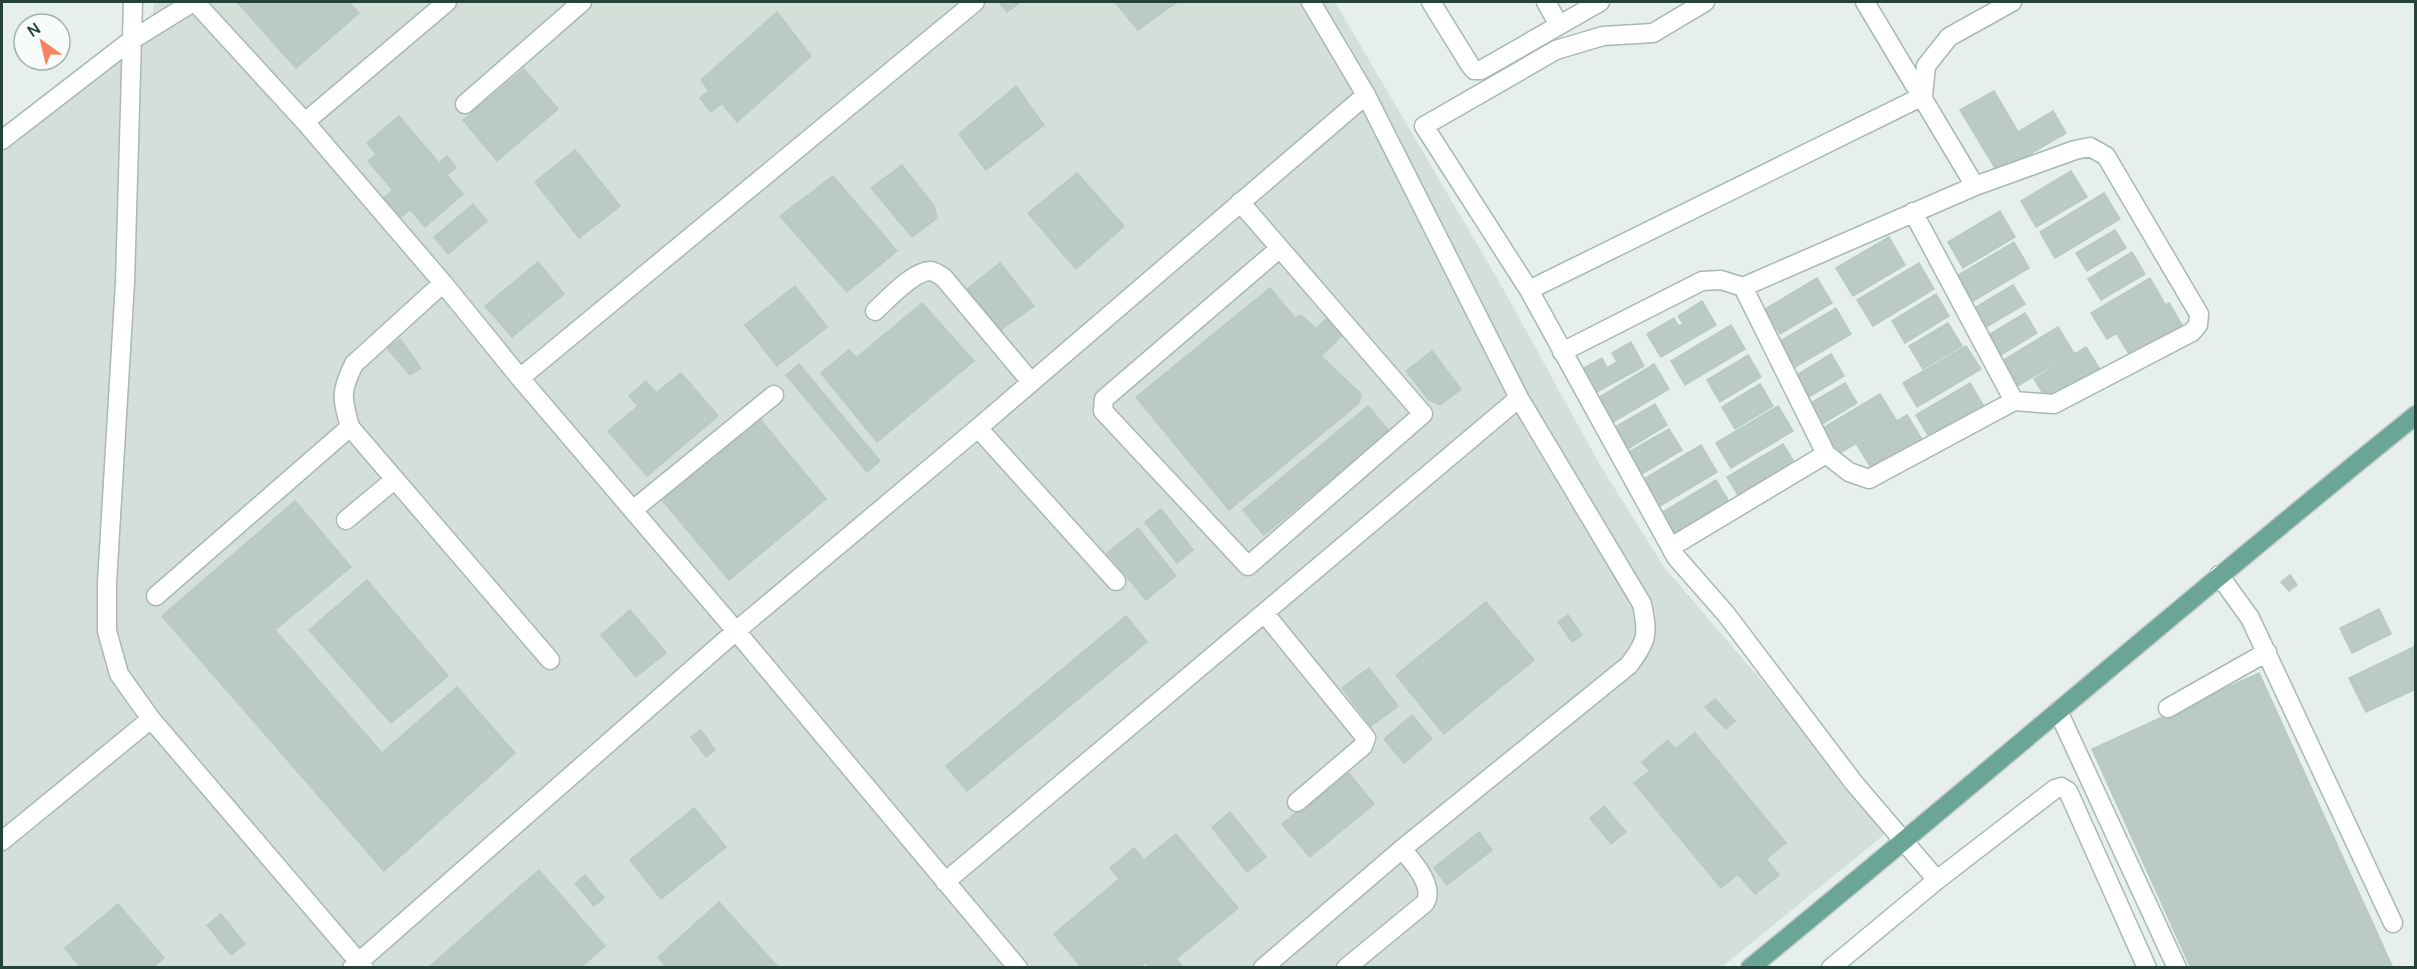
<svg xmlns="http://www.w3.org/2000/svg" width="2417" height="969" viewBox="0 0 2417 969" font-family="Manrope,sans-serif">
	<rect width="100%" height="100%" fill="#e6efeb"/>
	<path fill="#d4dfda" d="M154 2H1335L1501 285 1600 465 1664 567 1890 830 1722 967H2V129L152 19Z"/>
	<path fill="#bbcac4" stroke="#b8c9c2" stroke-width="1.5" d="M237 2H348L359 13 296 68Z
		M999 2H1018L1019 3 1007 12Z
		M1115 2H1177L1138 30Z
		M777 12 811 56 737 122 722 103 711 112 700 98 709 91 701 80Z
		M524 69 558 109 497 161 463 120Z
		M1016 86 1044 125 986 170 959 134Z
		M1994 91 2018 132 2053 111 2066 133 1998 173 1960 110Z
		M399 116 439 163 447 156 456 167 447 175 463 194 425 227 410 209 399 219 382 199 393 190 368 161 376 154 367 143Z
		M575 150 620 206 579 238 535 182Z
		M902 165 934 206 937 218 912 237 871 188Z
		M2071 171 2087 197 2036 227 2021 201Z
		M1077 173 1124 226 1076 269 1028 213Z
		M833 176 897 251 847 292 780 216Z
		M2104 193 2120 219 2055 258 2040 232Z
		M473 204 487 221 448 254 434 237Z
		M2000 211 2015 237 1963 268 1948 242Z
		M2115 230 2126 248 2087 271 2076 253Z
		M1889 237 1905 265 1853 296 1836 268Z
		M2014 242 2029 268 1965 306 1950 280Z
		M2132 252 2145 274 2101 300 2088 279Z
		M538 262 564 294 512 337 485 306Z
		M1000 263 1034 306 1001 330 967 289Z
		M1919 263 1934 289 1873 326 1857 300Z
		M1817 278 1832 303 1780 334 1765 309Z
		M2150 278 2165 304 2107 339 2091 313Z
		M2013 285 2025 304 1983 329 1971 310Z
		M795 286 827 327 777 366 745 325Z
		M1270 288 1295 318 1301 315 1316 329 1326 319 1342 335 1321 356 1361 394 1359 403 1229 510 1136 397Z
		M1936 294 1949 316 1905 343 1892 321Z
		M1702 301 1716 325 1661 357 1647 334 1674 318 1678 326 1683 324 1678 316Z
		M922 303 974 361 877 442 821 373 849 350 856 358Z
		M2169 303 2185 330 2133 361 2117 334Z
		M1836 308 1851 334 1792 369 1777 343Z
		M2025 313 2037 333 1999 356 1987 336Z
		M1948 323 1962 346 1923 369 1909 346Z
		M1731 325 1745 349 1685 385 1671 361Z
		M2058 327 2074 353 2012 389 1997 364Z
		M400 339 421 368 410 375 387 348Z
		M1631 342 1644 366 1588 397 1575 373 1602 358 1607 368 1617 362 1612 353Z
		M1966 346 1981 369 1917 407 1903 383Z
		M2086 347 2101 371 2049 403 2034 379Z
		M1432 351 1461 389 1440 405 1429 400 1406 371Z
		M1831 354 1844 376 1802 401 1790 379Z
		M1748 355 1761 377 1720 402 1707 380Z
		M799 364 880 461 867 472 786 375Z
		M1654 364 1669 389 1608 425 1593 401Z
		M681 373 718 416 647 476 608 431 638 406 629 396 646 381 656 393Z
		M1845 383 1857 403 1817 427 1804 407Z
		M1970 383 1986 410 1932 442 1916 415Z
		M1760 384 1773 406 1735 429 1722 407Z
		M1880 394 1896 420 1833 457 1818 431Z
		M1655 404 1667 425 1623 452 1610 430Z
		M1368 406 1389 431 1264 535 1243 510Z
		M1778 406 1793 431 1731 468 1716 443Z
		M1907 415 1923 441 1873 471 1857 445Z
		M760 419 826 499 729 580 662 500Z
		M1669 429 1682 450 1640 475 1627 453Z
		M1783 444 1797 467 1741 500 1727 477Z
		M1701 445 1717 472 1655 509 1639 482Z
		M1716 480 1731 505 1676 538 1661 513Z
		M295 501 351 567 275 630 382 753 457 687 515 753 384 871 162 616Z
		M1161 509 1193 550 1177 563 1145 522Z
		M1138 528 1176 576 1146 600 1107 553Z
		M2290 575 2297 585 2289 591 2281 582Z
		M367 580 448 676 391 723 309 630Z
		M1486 602 1534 660 1444 734 1396 675Z
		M2379 609 2391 634 2352 653 2340 628Z
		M630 610 666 653 636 677 601 635Z
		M1568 615 1582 635 1572 642 1558 622Z
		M1126 616 1147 642 967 791 946 766Z
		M2416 646V689L2366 712 2349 678Z
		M1369 668 1398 706 1371 726 1342 688Z
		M2259 673 2393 968H2191L2092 749Z
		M1715 699 1735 721 1726 729 1705 707Z
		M1412 715 1432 739 1404 763 1384 739Z
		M701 730 715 750 706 757 691 737Z
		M1695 733 1786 843 1766 859 1779 875 1755 894 1738 874 1721 888 1634 783 1650 771 1642 762 1668 740 1675 749Z
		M1347 771 1374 804 1310 857 1282 824Z
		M1604 806 1626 832 1611 844 1590 818Z
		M694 808 726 847 661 899 630 860Z
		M1230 812 1266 857 1247 872 1212 827Z
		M1479 832 1492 850 1447 885 1434 868Z
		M1176 834 1238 908 1176 959 1184 968H1150L1146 962 1139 968H1082L1054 934 1119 879 1110 868 1134 848 1144 860Z
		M539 870 605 946 580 968H428Z
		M585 875 604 898 594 906 575 883Z
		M719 902 779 968H667L658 957Z
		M118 904 164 958 152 968H81L65 948Z
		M221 914 245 944 231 955 207 925Z"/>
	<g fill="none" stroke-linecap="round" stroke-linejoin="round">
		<defs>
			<path id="minor" d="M133 2 125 282 107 583V631L119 674 151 719 364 968
				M195 2 305 122 443 283 520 378 736 631 1018 968
				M1431 2 1470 65 1474 70H1481L1600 2
				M1546 2 1559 25
				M1705 2 1653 33 1603 36 1556 50 1424 126 1529 290 1923 96 1926 66 1949 37 2012 2
				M1865 2 1975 186
				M465 104 582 2
				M305 122 447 2
				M2 140 130 41 193 2
				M1240 202 1423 414 1248 566 1103 411 1104 399 1280 248
				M1913 212 2014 401
				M443 283 354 364C340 392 342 398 350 427L550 660
				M1529 290 1676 557 1726 614 1854 783 1937 880
				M875 311C887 300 914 270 931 271 935 272 940 275 944 278L1031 382
				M1562 352 1702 281 1721 280 1743 287 1826 454
				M520 378 975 2
				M978 428 1116 581
				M633 510 774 395
				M346 520 394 480
				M1671 547 1826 454 1849 472 1869 479 2014 401 2054 404 2192 332 2198 325 2199 314 2106 156 2090 147 2075 150 1975 186 1743 287
				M2219 575 2250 618 2393 923
				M156 596 350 427
				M1265 614 1366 738 1363 746 1297 802
				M2168 708 2267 652
				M2058 711 2177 968
				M2 841 151 719
				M945 882 1519 398
				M352 968 736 631 978 428 1366 95
				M1263 968 1402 849 1629 665C1648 640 1648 634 1642 604L1519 398 1366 95 1311 2
				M1346 968 1425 903C1435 886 1413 862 1402 849
				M1831 968 1937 880 2055 789 2061 787 2068 791 2147 968"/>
			<path id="major" d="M1750 968C1974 785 2191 596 2416 415"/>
		</defs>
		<use href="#minor" stroke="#a8b8b2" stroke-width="21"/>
		<use href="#major" stroke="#c2cac8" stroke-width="21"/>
		<use href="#minor" stroke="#fff" stroke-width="18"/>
		<use href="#major" stroke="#6aa596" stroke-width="18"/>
	</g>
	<rect width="2417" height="969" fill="none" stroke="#24423a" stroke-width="6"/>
	<g transform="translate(42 42) rotate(326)"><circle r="28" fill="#f7fbf9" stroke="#a3b1ad" stroke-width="1.5"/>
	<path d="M0-4.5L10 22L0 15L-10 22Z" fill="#f4845f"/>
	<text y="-9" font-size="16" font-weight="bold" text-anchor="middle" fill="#24423a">N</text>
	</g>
</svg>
